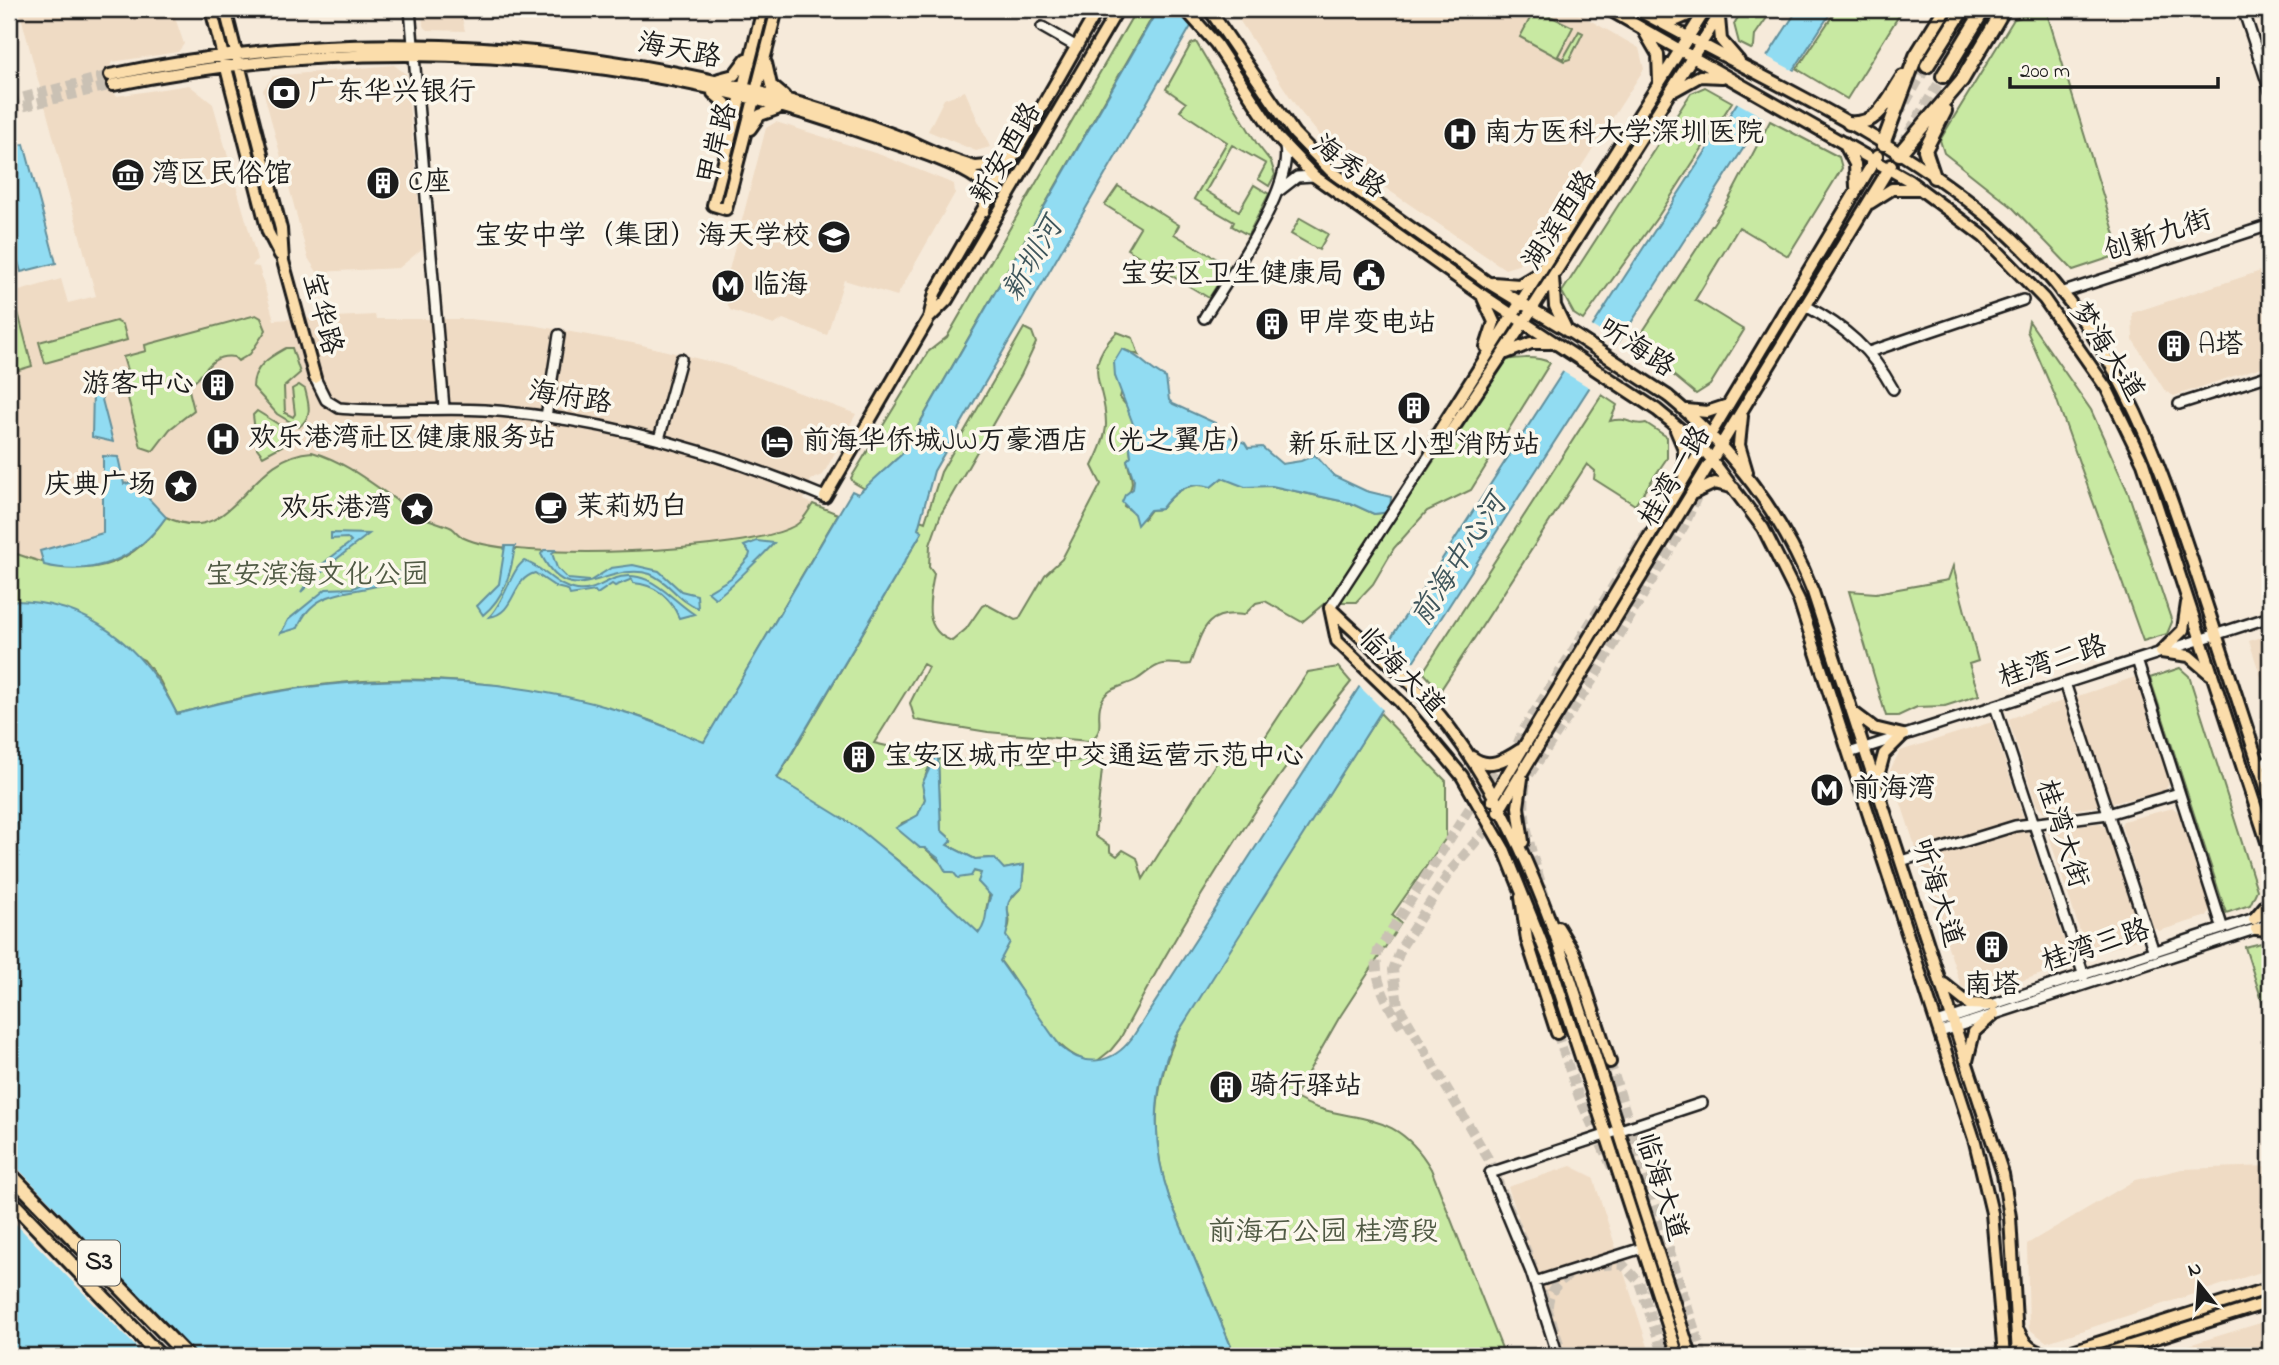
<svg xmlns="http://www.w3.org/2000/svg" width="2279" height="1365" viewBox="0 0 2279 1365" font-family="'Indie Flower','LXGW WenKai TC',sans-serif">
	<rect width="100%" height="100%" fill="#f6eada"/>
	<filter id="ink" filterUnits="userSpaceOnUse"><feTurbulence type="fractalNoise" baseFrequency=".0143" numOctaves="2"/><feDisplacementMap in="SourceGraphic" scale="14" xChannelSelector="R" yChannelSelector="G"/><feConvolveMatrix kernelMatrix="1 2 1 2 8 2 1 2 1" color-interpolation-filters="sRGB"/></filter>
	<g filter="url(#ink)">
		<path fill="#efdbc4" d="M19 9H172L184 44 178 52 112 62 108 70 116 96 189 85 213 104 257 259 252 266 259 267 274 320 375 315 376 319H469L532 325 638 344 728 366 856 414 823 475 811 480 804 500 838 514 704 742 9 601V294L61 279 68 303 96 296Z
			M422 9H460L465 31 428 30 423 26Z
			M1232 9H1570L1639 48 1644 69 1518 265 1505 269 1347 162 1327 144 1298 109Z
			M394 65 406 74 423 248 399 268 317 272 308 258 263 90 273 76Z
			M965 91 971 105 990 147 976 151 928 131 944 99Z
			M776 122 881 155 954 184 955 193 897 296 844 280 827 335 783 319 774 325 730 310 723 293 766 128Z
			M2270 268V364L2174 396 2165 391 2133 340 2132 313Z
			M2270 634V705L2249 641Z
			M2135 677 2169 783 2165 791 2099 806 2045 813 2037 806 2008 719Z
			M1992 722 2070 959 2066 966 1978 995 1961 986 1890 770 1900 751Z
			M2173 808 2180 813 2210 909 2207 916 2159 931 2153 927 2121 825 2123 821Z
			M2101 823 2108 830 2140 932 2137 940 2093 954 2086 950 2048 833 2051 828Z
			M1571 1166 1593 1177 1651 1356H1566L1508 1187Z
			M2270 1166V1269L2047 1342 2029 1329 2027 1244 2135 1180 2182 1169Z
			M2270 1320V1356H2153Z"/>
		<path fill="#c8e9a2" stroke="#72825f" stroke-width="2" d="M1157 9 902 454 865 489 853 482 851 478 928 352 947 337 1136 10Z
			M1535 9 1573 27 1558 56 1563 59 1579 31 1583 33 1570 59 1564 61 1520 37Z
			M1743 9H1773L1755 35 1754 47 1751 49 1739 43 1734 24Z
			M1837 9H1903L1847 99 1797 69Z
			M2046 10 2121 254 2073 270 2011 206 1944 153 1940 140 2014 19Z
			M1196 42 1257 144 1271 162 1275 175 1269 186 1258 179 1266 164 1232 145 1206 191 1239 211 1254 185 1269 194 1248 235 1232 226 1234 222 1194 199 1227 142 1180 111 1186 103 1166 89 1191 44Z
			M1705 87 1732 102 1659 215 1583 320 1574 314 1562 292 1691 93Z
			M1770 121 1839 157 1842 168 1788 256 1739 227 1695 300 1744 330 1710 385 1696 394 1666 369 1632 348 1728 201Z
			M1118 186 1179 225 1174 234 1229 266 1209 298 1127 249 1140 227 1105 205Z
			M1300 218 1328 234 1319 250 1291 234Z
			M13 293 32 366 9 373V294Z
			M256 315 261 318 266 330 250 354 238 361 234 357C206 353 204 380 188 386L194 410 170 429 153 451 141 447 121 372 127 370 123 357 146 351 145 345Z
			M116 321 123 325 127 340 45 363 39 342Z
			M2029 321 2091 410 2128 492 2172 622 2167 634 2143 641 2056 398 2027 331Z
			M1024 328 1032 332 1036 343 1021 375 941 514 930 545 929 567 934 574C929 601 922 630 952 641L966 629 982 606 986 604 1015 620 1019 619 1045 575 1062 559 1101 484 1092 466C1098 454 1106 437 1106 424 1106 383 1080 369 1117 332L1133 338 1139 355 1122 349 1115 376 1122 390 1120 398 1131 411 1136 432 1129 440 1131 456 1127 460C1134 488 1134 479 1124 506L1144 519 1151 510 1161 509C1174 492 1189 480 1211 487L1222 478H1227L1235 483 1272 486 1350 503 1374 514 1390 512 1406 483 1425 474 1499 363C1511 357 1539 356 1550 363L1471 490 1427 511 1394 548 1373 584 1356 602H1326L1302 622 1265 601 1256 603 1244 615C1204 609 1202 633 1190 664 1182 666 1173 662 1163 664 1152 666 1145 675 1136 680 1123 687 1106 687 1101 703 1095 718 1107 731 1089 741L988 732 915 720 910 703 928 667 923 664 874 743 934 757C927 771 920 784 925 799L918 816 902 823 899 828 920 848H925L943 865 982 873 978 882 990 892 986 910 1006 934C1018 908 993 915 1022 887L1024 865 1004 869 990 858 975 859 947 845 952 840 941 830 938 759 1010 762 1103 760 1095 836 1110 846V851L1117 856 1123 850 1137 858 1143 879 1218 760 1230 765 1254 754 1308 672 1338 667 1351 682C1262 792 1186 913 1120 1039L1111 1050 1096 1062C1052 1060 1026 993 1001 962 937 883 860 828 777 779L922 532 918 529 920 520 925 522 941 472Z
			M286 348H292L300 373 284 387 285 413 293 417 295 414 292 389 299 385 305 389C309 405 313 416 299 427L277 414 253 387C253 366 270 357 286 348Z
			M1602 395 1617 405 1610 421C1629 416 1632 427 1646 423L1667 437V458L1635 505 1594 479 1595 471 1587 464 1440 691 1423 672Z
			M257 411 278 424 289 442 263 456 257 448 253 415Z
			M312 452C357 465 386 498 427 519 435 522 444 524 452 528 456 531 459 536 464 538 513 562 749 553 796 525 804 520 808 511 813 504L838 514 704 743C677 732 651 719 624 712 466 667 334 670 177 714L160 681 144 660 18 601H9V551C73 576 123 580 166 517 236 551 244 456 312 452Z
			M1953 566 1978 661 1969 664 1979 695 1945 706 1917 707 1898 716H1886L1849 591 1876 593 1948 580Z
			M2180 668 2189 676 2257 890 2250 905 2226 913 2150 678Z
			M1380 713 1446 781V838L1392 915 1401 923 1339 1018 1294 1097C1345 1128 1392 1101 1431 1169L1505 1356H1235L1170 1200C1148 1137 1153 1074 1187 1016Z
			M2261 943 2270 950V1026L2245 947Z"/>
		<path fill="#91dcf2" stroke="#628f9c" stroke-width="2" d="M1158 9H1201L934 471 918 529 922 532 777 778 858 828 932 889 979 933C989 920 984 908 991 896L978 882 981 873 974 871 971 876 958 878 953 872H946L938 858 925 848H920L896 828 918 815 925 799 922 784 940 747 938 759 941 830 952 840 947 845 975 859 994 858 1004 869 1024 865 1022 887C996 910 1015 908 1006 936L1010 942 1000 961 1060 1046C1084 1068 1112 1065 1132 1038L1798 9H1833L1380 713 1174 1039C1151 1091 1152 1147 1170 1200L1235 1356H9V601C87 599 144 647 177 714 325 673 476 666 624 712 651 720 678 732 704 742L852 491 858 494 902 454Z
			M24 144 56 263 21 272 9 229V149Z
			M1122 349C1143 357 1146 368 1166 378L1169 400 1173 404 1215 423 1217 432 1245 443 1248 448 1262 447 1282 464 1301 461 1315 455 1334 476 1366 491 1391 497 1390 512 1374 514 1350 503 1272 486 1245 487 1222 478 1211 487C1189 480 1174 492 1161 509L1150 510 1137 525 1134 514 1122 502 1125 495 1133 489 1134 480 1127 460 1131 456 1129 440 1136 432 1115 376 1114 362Z
			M99 388 113 442 92 437 93 390Z
			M103 456 118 457 124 484 141 480 149 499 166 517C137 559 94 577 44 565L40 551 103 533Z
			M331 533 369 534 334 561 301 592 316 569 351 542 347 538 331 539Z
			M757 541 774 543C766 552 722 596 715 598L708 592 731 578 749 557 750 553 744 546Z
			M505 546H515C511 573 505 597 483 615L477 606 499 584Z
			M544 550H556L552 553 557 568 568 579 590 581 611 568 633 565 659 571 681 591 697 595 698 608C679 602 669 581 650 574 608 560 570 615 541 554Z
			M524 561C544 567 555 587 577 590 591 592 601 584 613 579 648 566 668 597 694 614L679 618C671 598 655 584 633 583L632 579 615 586 612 584 597 594 595 591 570 595 568 590 556 587 535 573C511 579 516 614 489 617 505 602 510 571 524 561Z
			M423 563C411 572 399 579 385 584 350 594 313 588 298 628L281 633 288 620 326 589 353 588 388 571 400 572Z"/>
		<path fill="#f6eada" d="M1764 55 1796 72 1766 119 1734 101Z
			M1590 325 1621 344 1592 389 1560 370Z
			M1388 637 1415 664 1385 712 1357 684Z
			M9 1159 12 1162 197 1356H145L9 1217Z"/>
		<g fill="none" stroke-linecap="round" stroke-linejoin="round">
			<path stroke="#cac1b4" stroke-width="10" stroke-dasharray="10 5" stroke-linecap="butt" d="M9 101 110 75
				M9 110 113 85
				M1898 115 1927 66
				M1886 170 1943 76
				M1526 783C1519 821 1535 862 1545 897
				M1521 787 1594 678 1684 526 1703 483
				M1506 802 1510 762 1523 731 1651 525
				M1507 806 1451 870 1402 946 1393 970 1398 1005 1489 1160 1533 1267
				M1508 828 1518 874
				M1401 1026C1387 1003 1372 979 1378 951L1503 756
				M1557 1033 1579 1097 1614 1172
				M1610 1062 1703 1356
				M1542 1292 1563 1356
				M1548 1307C1548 1274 1595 1262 1623 1265L1639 1282 1664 1356"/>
			<defs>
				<path id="minor" d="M410 9 444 408
					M2243 9 2270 91
					M1042 27 1077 47
					M1279 191 1297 177 1314 176
					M2061 293 2270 225
					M1806 306C1845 327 1871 349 1893 389
					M1204 318C1228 279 1293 190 1285 147
					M1869 352 2023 300
					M315 378 326 400 339 408C384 413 437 407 484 410 602 418 716 451 825 497
					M2179 404 2270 375
					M546 417 559 335
					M659 439 681 359
					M1330 608 1431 453
					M2137 660 2223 929
					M2065 683 2154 952
					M1995 706 2084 976
					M1849 753 2270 617
					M2259 765 2270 761
					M1901 861 2015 826 2108 814 2179 793
					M1937 1023 2270 913
					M1940 1032 2270 924
					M1535 1282 1642 1248
					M1558 1356 1531 1272 1490 1173 1702 1103"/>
				<path id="major" d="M211 9 268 232 280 255
					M225 9 281 229 283 261 315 378
					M763 9 713 205 726 209 777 9
					M1185 9 1216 44 1277 137 1314 176 1479 293 1657 410 1702 447 1763 528 1799 600 1975 1142 1992 1213 2004 1356
					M1209 9 1294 133 1331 171 1487 282 1570 332
					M1608 9 1908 180 1984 237 2044 299 2107 389 2143 463 2270 851
					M1636 9C1754 75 1882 129 1986 215 2112 318 2157 452 2205 600 2227 667 2249 733 2270 799
					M1659 18 1677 20 1702 9
					M1719 18 1721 40 1739 61
					M1644 31 1658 55 1659 81
					M766 63 771 85 784 96
					M110 75C326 28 558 38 771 95 815 107 859 121 902 138 926 148 950 161 976 167L998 165 1016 154
					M719 79 734 75 746 59
					M113 85C359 34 624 47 861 132 895 144 952 160 979 180L986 195 984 211
					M1675 90 1700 76 1722 77
					M713 93 725 103 730 129
					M750 129 760 115 777 109
					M1844 143 1855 164 1856 187
					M1870 203 1892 189H1920
					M1553 277 1555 306 1567 331
					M1493 283 1519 285 1536 275
					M1483 298 1494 322 1486 347
					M929 318 935 293 1098 9
					M1506 353 1531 343H1550
					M1668 396C1731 448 1783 515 1813 592L2003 1174 2010 1217 2018 1356
					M1687 410 1707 412 1728 405
					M1742 416 1739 445 1747 472
					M1676 430 1684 449V475
					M1433 449 1438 433 1706 9
					M1431 453 1448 436 1518 331 1723 9
					M1694 493 1715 483 1734 488
					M825 497 929 318 947 300 1118 9
					M1330 608C1371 648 1414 681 1449 727 1527 831 1562 952 1601 1074 1630 1168 1661 1262 1691 1356
					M1330 608 1337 641 1400 702 1462 776 1505 851 1552 968 1678 1356
					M2161 652 2183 630 2187 603
					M2161 652 2189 656 2210 674
					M1854 713 1874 728 1903 735
					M1472 757C1488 770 1505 760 1520 750
					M1522 778 1518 807 1523 842
					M1877 780 1884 754 1903 735
					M1492 800 1877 156
					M1498 812 1891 165
					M1521 897 1527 940 1557 1033
					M2254 919 2270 900
					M1558 927 1575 955 1610 1062
					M2256 929 2270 930
					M1944 984 1969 1004 1993 1005
					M1967 1061 1974 1032 1994 1014
					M2019 1332C2027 1351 2040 1354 2058 1356
					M2056 1356 2270 1288
					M2098 1356 2270 1302"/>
				<path id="highway" d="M1927 66 1963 9
					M1943 76 1984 9
					M1849 123C1879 126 1888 99 1903 77
					M1883 144 1916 56 1945 9
					M1899 154 1962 80 2004 9
					M1934 177 1925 150 1945 111
					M9 1173 187 1356
					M9 1199 160 1356"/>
			</defs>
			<use href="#minor" stroke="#1c1c1c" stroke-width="14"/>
			<use href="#major" stroke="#1c1c1c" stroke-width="16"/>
			<use href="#highway" stroke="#1c1c1c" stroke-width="18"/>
			<use href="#minor" stroke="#fbf7ec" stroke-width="9"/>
			<use href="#major" stroke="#fbddab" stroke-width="10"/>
			<use href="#highway" stroke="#fbddab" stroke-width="12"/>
			<defs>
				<path id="major-bridge" d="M1570 332 1668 396"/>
			</defs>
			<use href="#major-bridge" stroke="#1c1c1c" stroke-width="16" stroke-linecap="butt"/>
			<use href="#major-bridge" stroke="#fbddab" stroke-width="10"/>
		</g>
	</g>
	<defs>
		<symbol id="bank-disc" viewBox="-11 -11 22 22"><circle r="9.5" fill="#1c1c1c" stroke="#fbf7ec"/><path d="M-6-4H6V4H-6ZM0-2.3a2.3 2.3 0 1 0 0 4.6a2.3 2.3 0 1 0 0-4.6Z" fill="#fff"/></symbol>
		<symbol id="hospital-disc" viewBox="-11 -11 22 22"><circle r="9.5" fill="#1c1c1c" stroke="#fbf7ec"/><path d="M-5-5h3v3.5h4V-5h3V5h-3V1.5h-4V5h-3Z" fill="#fff"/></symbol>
		<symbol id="museum-disc" viewBox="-11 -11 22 22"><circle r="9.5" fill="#1c1c1c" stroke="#fbf7ec"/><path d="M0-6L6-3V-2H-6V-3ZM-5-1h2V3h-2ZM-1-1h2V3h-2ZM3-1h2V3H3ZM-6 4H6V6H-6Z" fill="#fff"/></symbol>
		<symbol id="building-disc" viewBox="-11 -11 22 22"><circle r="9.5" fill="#1c1c1c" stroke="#fbf7ec"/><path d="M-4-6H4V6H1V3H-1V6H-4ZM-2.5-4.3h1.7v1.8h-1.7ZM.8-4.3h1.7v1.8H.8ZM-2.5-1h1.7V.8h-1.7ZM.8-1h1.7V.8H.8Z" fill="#fff"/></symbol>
		<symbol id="school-disc" viewBox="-11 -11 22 22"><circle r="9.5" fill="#1c1c1c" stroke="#fbf7ec"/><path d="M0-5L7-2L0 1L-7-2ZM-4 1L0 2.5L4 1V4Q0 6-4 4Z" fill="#fff"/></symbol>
		<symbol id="civic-disc" viewBox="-11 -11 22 22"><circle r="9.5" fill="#1c1c1c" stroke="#fbf7ec"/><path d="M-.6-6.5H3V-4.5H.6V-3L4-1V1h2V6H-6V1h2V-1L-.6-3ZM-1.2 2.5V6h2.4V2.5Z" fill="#fff"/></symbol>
		<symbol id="metro-disc" viewBox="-11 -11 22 22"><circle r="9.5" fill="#1c1c1c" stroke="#fbf7ec"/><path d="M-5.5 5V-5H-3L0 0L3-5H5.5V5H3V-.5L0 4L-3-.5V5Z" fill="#fff"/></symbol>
		<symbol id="hotel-disc" viewBox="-11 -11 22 22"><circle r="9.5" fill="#1c1c1c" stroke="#fbf7ec"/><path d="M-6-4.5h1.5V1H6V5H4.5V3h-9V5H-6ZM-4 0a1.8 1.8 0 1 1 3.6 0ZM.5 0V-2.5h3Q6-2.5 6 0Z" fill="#fff"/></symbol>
		<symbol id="sight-disc" viewBox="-11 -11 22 22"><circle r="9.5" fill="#1c1c1c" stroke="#fbf7ec"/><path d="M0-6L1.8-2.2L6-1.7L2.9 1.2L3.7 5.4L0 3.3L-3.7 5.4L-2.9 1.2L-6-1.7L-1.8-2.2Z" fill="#fff"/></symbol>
		<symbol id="cafe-disc" viewBox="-11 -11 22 22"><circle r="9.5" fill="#1c1c1c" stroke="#fbf7ec"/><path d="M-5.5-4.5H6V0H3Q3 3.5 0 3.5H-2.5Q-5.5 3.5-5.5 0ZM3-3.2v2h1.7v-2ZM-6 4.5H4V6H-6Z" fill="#fff"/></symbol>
	</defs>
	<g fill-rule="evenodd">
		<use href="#bank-disc" x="265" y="74" width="38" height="38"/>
		<use href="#hospital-disc" x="1441" y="115" width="38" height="38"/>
		<use href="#museum-disc" x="109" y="156" width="38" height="38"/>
		<use href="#building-disc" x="364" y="164" width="38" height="38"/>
		<use href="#school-disc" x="815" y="218" width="38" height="38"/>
		<use href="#civic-disc" x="1350" y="256" width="38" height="38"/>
		<use href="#metro-disc" x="709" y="267" width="38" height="38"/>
		<use href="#building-disc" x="1253" y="305" width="38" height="38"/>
		<use href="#building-disc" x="2155" y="327" width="38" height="38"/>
		<use href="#building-disc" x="199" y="366" width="38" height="38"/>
		<use href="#building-disc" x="1395" y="389" width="38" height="38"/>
		<use href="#hospital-disc" x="204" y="420" width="38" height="38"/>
		<use href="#hotel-disc" x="758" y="423" width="38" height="38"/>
		<use href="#sight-disc" x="162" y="467" width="38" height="38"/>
		<use href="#cafe-disc" x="532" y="489" width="38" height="38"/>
		<use href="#sight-disc" x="398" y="490" width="38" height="38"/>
		<use href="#building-disc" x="840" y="738" width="38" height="38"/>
		<use href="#metro-disc" x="1808" y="771" width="38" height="38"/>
		<use href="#building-disc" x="1973" y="928" width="38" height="38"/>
		<use href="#building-disc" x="1207" y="1068" width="38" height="38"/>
	</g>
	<g text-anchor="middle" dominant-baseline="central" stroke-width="7" stroke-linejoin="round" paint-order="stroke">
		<rect fill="#fbf7ec" stroke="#5f5e5a" stroke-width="2" x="78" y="1240.5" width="42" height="45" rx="5"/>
		<g font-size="26" font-weight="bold" fill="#1c1c1c">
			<text x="99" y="1263">S3</text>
		</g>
		<g font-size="28" fill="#1c1c1c" stroke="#fbf7ec">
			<text transform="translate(679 52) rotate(11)">海天路</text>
			<text transform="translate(719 144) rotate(-76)">甲岸路</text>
			<text transform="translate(1007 154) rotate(-60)">新安西路</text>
			<text transform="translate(1348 168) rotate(38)">海秀路</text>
			<text transform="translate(1561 221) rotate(-57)">湖滨西路</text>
			<text transform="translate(2158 237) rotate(-18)">创新九街</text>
			<text transform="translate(321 314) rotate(75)">宝华路</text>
			<text transform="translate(1636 349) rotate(33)">听海路</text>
			<text transform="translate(2106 352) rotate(57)">梦海大道</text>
			<text transform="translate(570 399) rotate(9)">海府路</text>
			<text transform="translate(1676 477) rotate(-59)">桂湾一路</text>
			<text transform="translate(2053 663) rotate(-18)">桂湾二路</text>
			<text transform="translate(1400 673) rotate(46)">临海大道</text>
			<text transform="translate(2061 834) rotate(72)">桂湾大街</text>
			<text transform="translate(1936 893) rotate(72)">听海大道</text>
			<text transform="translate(2096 947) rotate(-18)">桂湾三路</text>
			<text transform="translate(1660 1187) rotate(72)">临海大道</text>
		</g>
		<g font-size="28" fill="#1c1c1c" stroke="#fbf7ec" text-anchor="start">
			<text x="308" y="93">广东华兴银行</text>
			<text x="1484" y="134">南方医科大学深圳医院</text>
			<text x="152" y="175">湾区民俗馆</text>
			<text x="408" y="183">C座</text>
			<text x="810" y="237" text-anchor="end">宝安中学（集团）海天学校</text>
			<text x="1344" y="275" text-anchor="end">宝安区卫生健康局</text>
			<text x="752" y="286">临海</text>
			<text x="1296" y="324">甲岸变电站</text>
			<text x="2198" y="346">A塔</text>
			<text x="194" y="385" text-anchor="end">游客中心</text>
			<text x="248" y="439">欢乐港湾社区健康服务站</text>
			<text x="802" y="442">前海华侨城JW万豪酒店（光之翼店）</text>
			<text x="1414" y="446" text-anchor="middle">新乐社区小型消防站</text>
			<text x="156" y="486" text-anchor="end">庆典广场</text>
			<text x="576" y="508">茉莉奶白</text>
			<text x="392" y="509" text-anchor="end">欢乐港湾</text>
			<text x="884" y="757">宝安区城市空中交通运营示范中心</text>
			<text x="1852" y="790">前海湾</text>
			<text x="1992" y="986" text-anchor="middle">南塔</text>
			<text x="1250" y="1087">骑行驿站</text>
		</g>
		<g font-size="28" fill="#505a44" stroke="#fbf7ec">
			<text x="317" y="576">宝安滨海文化公园</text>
			<text x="1323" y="1233">前海石公园 桂湾段</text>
		</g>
		<g font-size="30" font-style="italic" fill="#3f565c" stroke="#fbf7ec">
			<text transform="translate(1034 260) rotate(-60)">新圳河</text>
			<text transform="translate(1460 561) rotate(-57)">前海中心河</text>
		</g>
	</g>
	<rect width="2279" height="1365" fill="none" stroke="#fbf7ec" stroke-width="35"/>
	<rect x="18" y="18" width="2244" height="1330" fill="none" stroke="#1c1c1c" stroke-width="2.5" filter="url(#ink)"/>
	<g transform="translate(2199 1284) rotate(343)" stroke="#fbf7ec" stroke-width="5" paint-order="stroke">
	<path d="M0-5L12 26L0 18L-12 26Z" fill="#1c1c1c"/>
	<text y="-10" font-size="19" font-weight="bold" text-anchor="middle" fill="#1c1c1c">N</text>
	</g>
	<path d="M2010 77v10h208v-10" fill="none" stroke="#1c1c1c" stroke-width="3.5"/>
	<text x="2020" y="77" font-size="21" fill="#1c1c1c" stroke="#fbf7ec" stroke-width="5" paint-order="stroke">200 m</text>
</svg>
